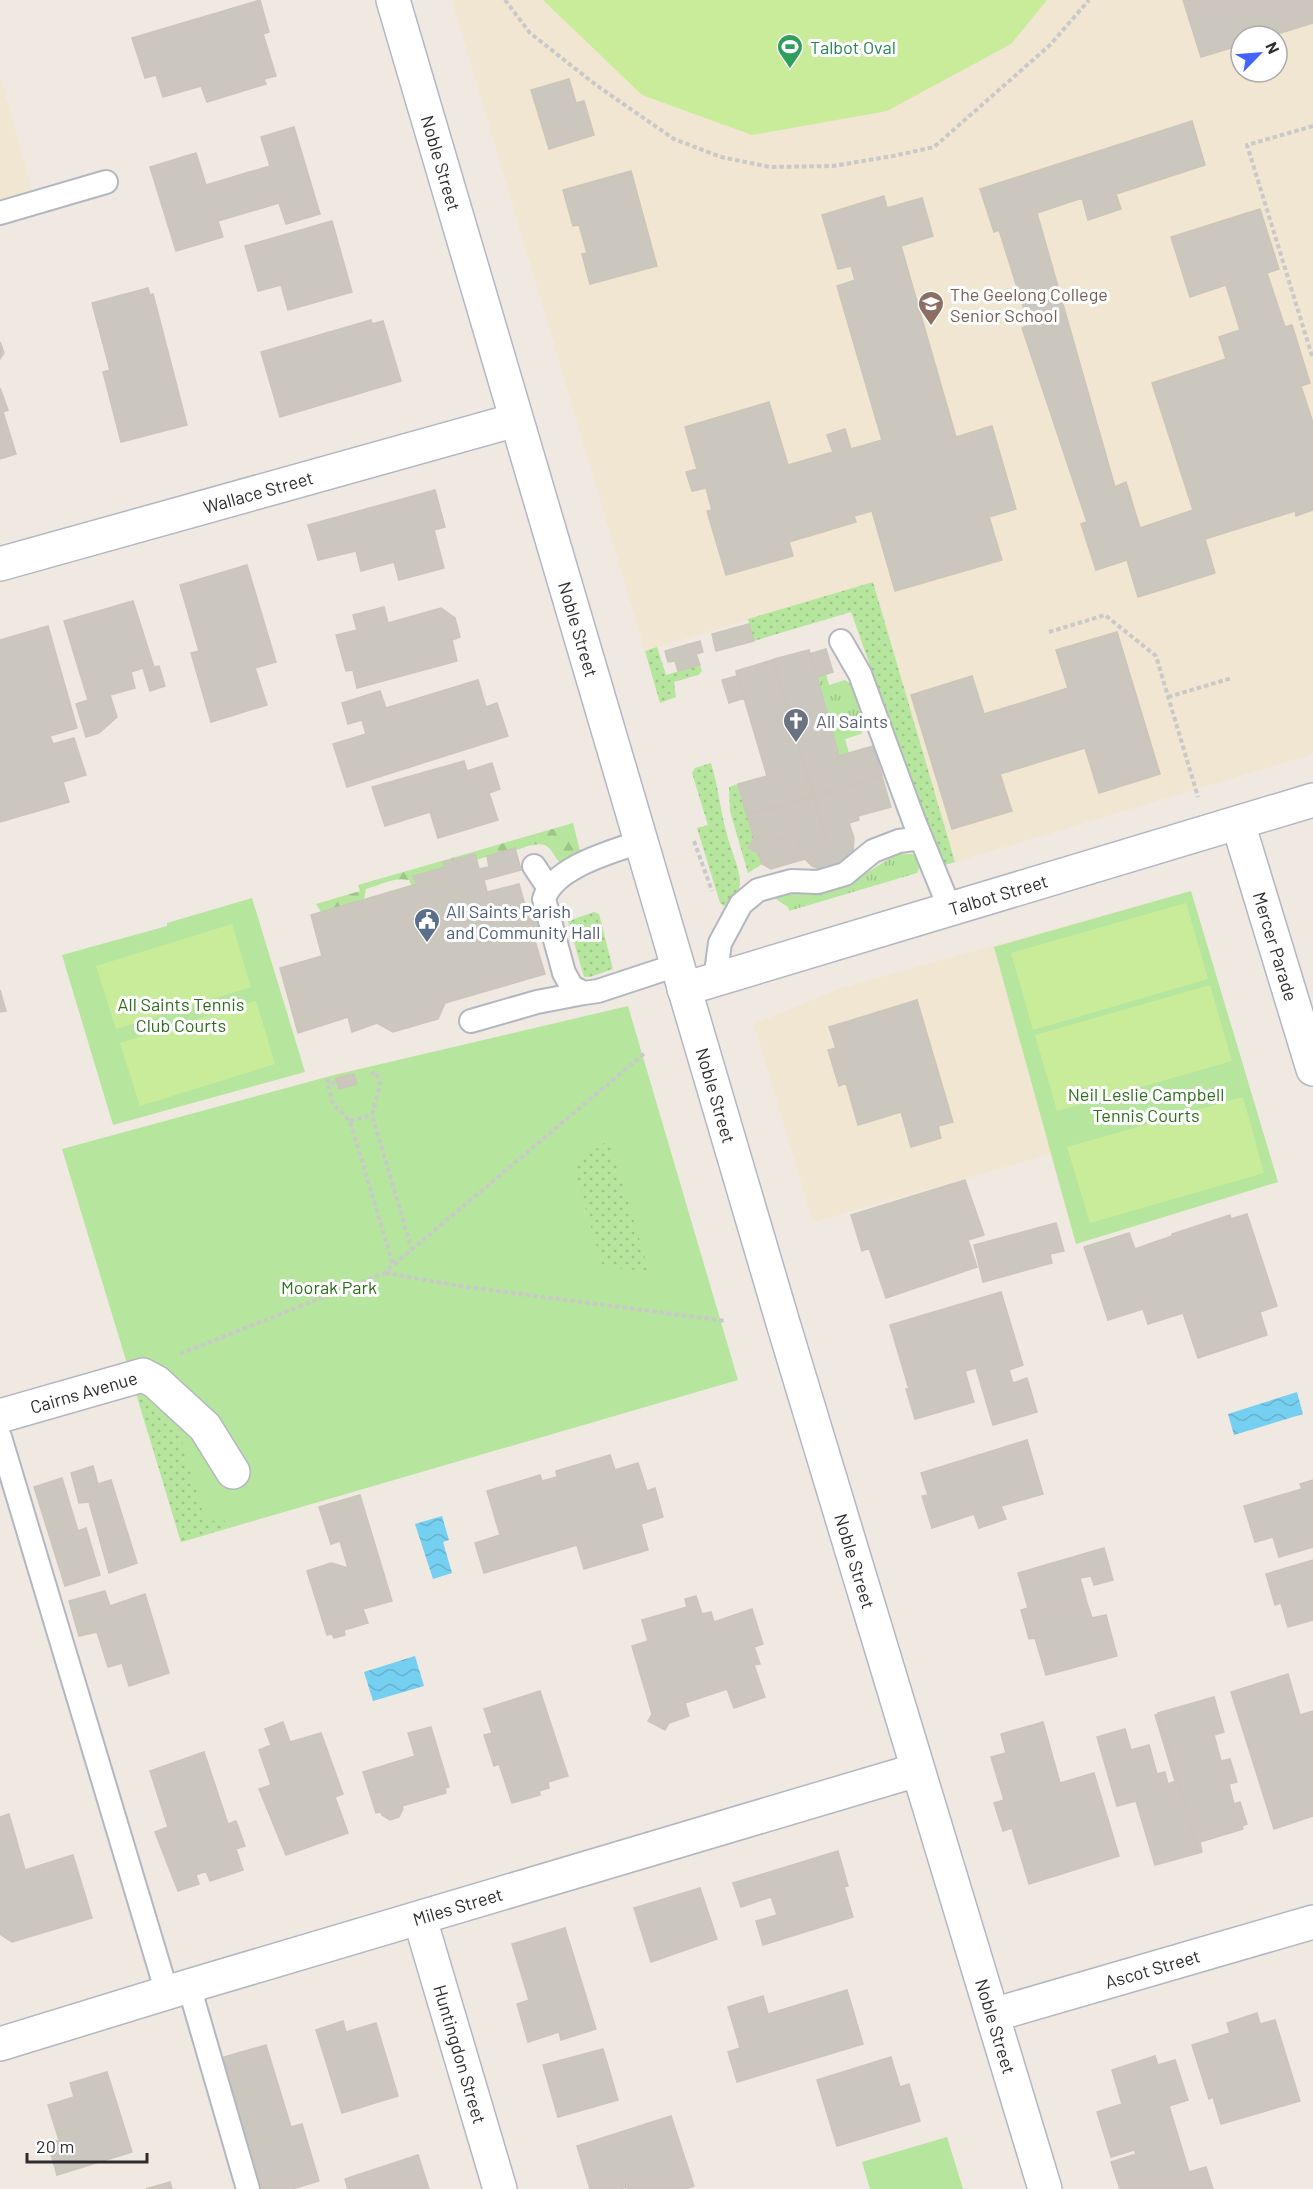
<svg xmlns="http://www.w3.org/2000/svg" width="1313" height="2189" viewBox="0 0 1313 2189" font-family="Barlow,sans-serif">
	<defs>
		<pattern id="grass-tufts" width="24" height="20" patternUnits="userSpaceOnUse" patternTransform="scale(1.5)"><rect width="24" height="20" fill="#b6e59e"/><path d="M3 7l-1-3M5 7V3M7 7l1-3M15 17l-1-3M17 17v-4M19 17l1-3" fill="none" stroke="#9dc588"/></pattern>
		<pattern id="forest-firs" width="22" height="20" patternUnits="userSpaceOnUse" patternTransform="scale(1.5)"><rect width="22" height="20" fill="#b6e59e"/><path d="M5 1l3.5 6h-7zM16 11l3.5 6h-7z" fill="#9dc588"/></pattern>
		<pattern id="garden-dots" width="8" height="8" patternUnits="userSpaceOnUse" patternTransform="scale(1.5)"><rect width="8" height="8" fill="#b6e59e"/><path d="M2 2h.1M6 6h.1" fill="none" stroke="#9dc588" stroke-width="1.8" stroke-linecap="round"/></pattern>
		<pattern id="water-waves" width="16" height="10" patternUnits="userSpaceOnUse" patternTransform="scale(1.5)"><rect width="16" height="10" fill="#75cff0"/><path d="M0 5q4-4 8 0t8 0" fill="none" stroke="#66b2ce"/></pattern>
	</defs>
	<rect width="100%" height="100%" fill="#efe9e1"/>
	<path fill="#f0e6d1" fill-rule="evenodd" d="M452 0H1313V754L955 862 873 582 645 651ZM1241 36H1277V72H1241Z
		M0 75 34 197 0 206Z
		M1191 891 1278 1182 1076 1244 1050 1154 813 1222 754 1024 841 988Z"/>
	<path fill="url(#grass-tufts)" d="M826 674 829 685 845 680 852 685 864 727 861 734 845 739 849 753 839 756 817 677Z
		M897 854H912L917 857 920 865 917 873 789 911 788 907 773 897 837 888 860 877Z"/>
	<path fill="url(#forest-firs)" d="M573 823 580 851 570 863 562 866C557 860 554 854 550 849 542 839 525 847 516 850L514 848 476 860 475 854 443 862 445 867 414 875 417 884 412 886 409 880C393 877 382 885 366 889L364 900 321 912 316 904 360 891 358 885Z"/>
	<path fill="#b6e59e" d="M1191 891 1278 1182 1076 1244 994 947Z
		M252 898 305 1072 113 1125 62 955 167 926V923Z
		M628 1006 738 1380 181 1542 62 1149 334 1075Z
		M947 2137 963 2189H870L862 2162Z"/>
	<path fill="url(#garden-dots)" d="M873 582 955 862 942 866 851 612 754 641 748 619Z
		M657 647 666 675 700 665 702 671 698 675 674 682 676 697 660 703 645 651Z
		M711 763C718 785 720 808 726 831 729 845 739 866 740 880 740 891 734 903 724 906L720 903 697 828 708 825 692 773 695 768Z
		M738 784 762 864 748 873 730 811 729 787Z
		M594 912 599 914 613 969 590 977H584L568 921Z
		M609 1139 649 1271 603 1267 573 1167Z
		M143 1397 181 1438 206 1523 223 1518 228 1528 181 1542 138 1398Z"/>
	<path fill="#c9ec9a" d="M543 0H1047L1011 44 887 111 752 135 642 95Z
		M1186 903 1208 979 1033 1030 1011 953Z
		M232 924 251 987 116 1029 96 966Z
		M1210 985 1232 1061 1057 1111 1035 1035Z
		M256 1001 275 1064 140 1106 120 1043Z
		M1243 1097 1264 1173 1090 1223 1067 1147Z"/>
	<path fill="url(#water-waves)" d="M1297 1392 1303 1414 1234 1435 1228 1414Z
		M442 1516 449 1540 443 1542 452 1573 433 1579 415 1524Z
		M415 1656 424 1686 373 1701 364 1672Z"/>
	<path fill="#cbc7bf" stroke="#cbc5ba" stroke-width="1.5" d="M260 0 269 32 263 34 276 76 264 79 266 84 207 102 201 86 163 97 156 75 145 78 132 38Z
		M1183 0H1313V23L1271 36H1241V45L1201 57Z
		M569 79 576 103 584 101 594 135 549 149 531 90Z
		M1192 121 1205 165 1116 194 1121 209 1088 220 1082 198 1037 213 1115 487 1126 482 1140 528 1193 510 1152 383 1226 359 1219 337 1240 330 1226 285 1190 297 1171 237 1260 209 1279 269 1267 273 1285 327 1292 325 1310 383 1301 386 1313 423V510L1296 516 1295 511 1205 539 1215 573 1138 597 1127 560 1096 570 1081 524 1087 522 1022 328 1029 325 999 230 994 232 980 189Z
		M294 127 320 214 286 224 279 203 218 221 223 237 176 251 150 167 196 153 206 185 270 166 261 137Z
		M631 171 657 266 590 284 582 254 587 253 579 225 573 226 563 190Z
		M884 196 887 208 922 198 933 236 901 246 956 437 992 426 1016 509 989 517 1002 560 895 591 872 511 854 516 856 522 789 542 793 556 726 575 707 511 712 510 706 488 692 491 686 472 697 469 685 427 769 402 788 465 833 452 827 435 845 429 851 449 882 440 837 286 855 280 851 266 838 269 822 215Z
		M332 221 352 292 288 310 281 285 258 291 245 246Z
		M148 288 150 295 153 294 187 425 121 442 103 372 110 370 92 303Z
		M371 320 372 324 383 321 401 381 280 417 261 352Z
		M0 342 4 353 0 359Z
		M0 388 8 410 3 412 16 454 0 459Z
		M435 490 445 527 434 530 444 568 399 580 394 562 361 571 356 551 318 560 308 525Z
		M247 565 276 662 255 668 267 705 211 722 191 653 199 651 180 585Z
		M133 601 154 667 159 666 165 686 150 691 143 668 131 672 135 688 110 695 117 717 99 733 86 737 76 704 88 700 64 621Z
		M384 607 388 623 441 608 455 618 460 637 452 640 457 661 357 688 353 670 346 671 336 635 357 630 353 615Z
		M749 624 754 641 716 651 712 634Z
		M48 626 77 728 50 736 53 744 74 738 86 775 63 782 69 802 0 822V640Z
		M1117 632 1160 774 1099 793 1085 748 1000 774 1012 811 952 829 911 695 972 676 984 714 1021 703 1068 688 1056 650Z
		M700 641 703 652 696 654 700 665 678 671 675 661 668 662 665 651Z
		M826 649 833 672 817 677 839 756 873 746 891 807 858 816 859 820 849 823 854 838 853 852 848 859 832 869 817 868 805 859 771 869 762 864 758 853 748 848 754 838 738 784 767 776 744 698 729 703 722 680 737 676 736 671 809 650 810 654Z
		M826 649 833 672 817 677 810 654Z
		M809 650 839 756 814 794 774 659Z
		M774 659 814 794 882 775V778L815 796 828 841H826L813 797 747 816V814L812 795 772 660Z
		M772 660 812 795 767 776 736 671Z
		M737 676 744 698 729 703 722 680Z
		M478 680 486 707 497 703 508 736 347 787 333 744 366 734 362 720 348 724 342 703 380 691 386 708Z
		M873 746 882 775 814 794 839 756Z
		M464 761 467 771 492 763 500 789 489 793 498 820 438 838 430 812 385 826 372 787Z
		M767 776 812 795 747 816 738 784Z
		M882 778 891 807 858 816 815 796Z
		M815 796 858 816 859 820 849 823 854 838 853 852 848 859 832 869 822 870 812 866 805 859 796 838 787 841 786 837 813 797 826 841H828Z
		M813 797 786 837 767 843 755 836 754 838 747 816Z
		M755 836 767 843 761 854 748 848Z
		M786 837 787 841 796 838 805 859 771 869 762 864 758 853 761 854 767 843Z
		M757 841 762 844 760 849 754 846Z
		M515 848 521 870 484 880 487 892 519 884 529 919 539 916 543 928 532 931 545 974 445 1003 438 1019 393 1032 377 1023 352 1032 348 1017 298 1033 280 968 322 956 311 915 417 884 413 876 445 867 443 862 475 854 479 869 489 867 487 856Z
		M0 990 6 1011 0 1012Z
		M917 1000 953 1122 938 1126 941 1138 911 1147 901 1112 858 1125 846 1083 839 1086 828 1050 836 1048 829 1027Z
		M354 1074 357 1084 339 1089 336 1078Z
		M965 1180 984 1235 968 1240 977 1267 886 1298 869 1248 862 1251 851 1215Z
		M1247 1214 1277 1306 1260 1312 1267 1335 1198 1358 1183 1313 1148 1324 1143 1309 1108 1320 1084 1247 1129 1233 1135 1249 1172 1236V1234L1230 1215 1231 1219Z
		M1056 1223 1064 1251 1050 1254 1052 1263 983 1282 974 1245Z
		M1001 1292 1023 1365 1009 1370 1013 1383 1027 1378 1037 1412 993 1425 976 1368 965 1371 974 1402 915 1419 906 1389H909L890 1325Z
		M1027 1440 1043 1494 1001 1506 1006 1519 979 1528 974 1514 932 1528 922 1496 928 1495 921 1473Z
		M610 1455 615 1470 638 1463 647 1491 655 1488 663 1517 641 1524 648 1550 584 1569 577 1545 484 1573 475 1543 500 1535 487 1491 540 1475 542 1481 557 1477 556 1471Z
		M93 1466 98 1484 111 1480 137 1563 109 1573 89 1502 79 1503 71 1473Z
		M62 1478 78 1531 86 1528 100 1575 65 1586 34 1487Z
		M1313 1480V1547L1279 1557 1273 1537 1255 1542 1244 1506 1302 1489 1300 1484Z
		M360 1495 392 1601 363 1609 368 1623 344 1630 345 1635 334 1638 332 1634 327 1635 307 1571 331 1563 348 1568 340 1541 331 1544 319 1507Z
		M1104 1548 1113 1580 1094 1585 1091 1576 1080 1578 1087 1603 1024 1621 1021 1610 1028 1608 1018 1573Z
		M1313 1560V1620L1288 1627 1281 1603 1275 1605 1266 1574Z
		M105 1591 110 1606 145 1594 169 1673 129 1686 122 1663 108 1667 97 1632 79 1636 69 1601Z
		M696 1596 702 1614 711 1612 714 1622 752 1609 763 1644 754 1647 760 1664 754 1665 765 1697 734 1708 727 1689 685 1703 689 1716 669 1723 665 1730 648 1721 652 1714 632 1646 648 1641 642 1620 687 1607 685 1599Z
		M1087 1603 1092 1618 1106 1615 1117 1656 1046 1675 1035 1638 1029 1639 1024 1621Z
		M1288 1674 1300 1715 1313 1711V1816L1274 1829 1231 1692Z
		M540 1691 568 1776 548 1782 549 1788 539 1791 540 1795 512 1803 499 1764 494 1766 484 1735 492 1733 484 1709Z
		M1214 1697 1224 1732 1214 1735 1221 1761 1230 1759 1237 1782 1229 1784 1234 1804 1240 1802 1247 1824 1242 1826 1243 1829 1200 1842 1202 1852 1199 1853 1158 1713Z
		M1159 1714 1199 1853 1155 1865 1136 1801 1117 1806 1097 1737 1125 1729 1131 1750 1149 1745 1157 1774 1165 1772 1168 1784 1175 1781 1155 1715Z
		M283 1722 290 1742 321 1733 343 1794 335 1797 348 1833 286 1855 259 1789 271 1785 259 1750 271 1745 265 1729Z
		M1043 1722 1060 1783 1094 1773 1119 1856 1029 1884 1012 1828 1003 1831 994 1803 1004 1800 991 1757 1006 1753 1001 1734Z
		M431 1727 449 1787 445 1788 446 1793 402 1806 403 1809 399 1817 390 1820 382 1815 381 1812 376 1813 363 1772 415 1756 408 1733Z
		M204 1752 228 1824 236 1821 245 1846 236 1849 243 1870 210 1881 206 1871 196 1875 199 1884 178 1891 155 1832 168 1827 150 1771Z
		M9 1814 25 1870 73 1855 92 1918 12 1942 0 1934V1817Z
		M838 1851 848 1886 844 1887 853 1917 763 1945 756 1921 777 1915 771 1897 741 1907 733 1883Z
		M700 1888 717 1939 651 1962 634 1908Z
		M565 1928 596 2029 561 2040 559 2032 528 2042 517 2004 529 2000 512 1944Z
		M847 1990 863 2044 737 2082 728 2052 740 2048 728 2007 763 1996 768 2014Z
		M1257 2013 1260 2024 1275 2020 1300 2101 1221 2124 1213 2097 1209 2099 1192 2045 1230 2033 1227 2023Z
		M343 2021 346 2032 376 2023 398 2096 342 2113 316 2030Z
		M266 2045 291 2127 302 2124 319 2181 292 2189H255L217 2059Z
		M603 2049 618 2100 558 2117 543 2065Z
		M1155 2056 1158 2065 1175 2060 1188 2100 1169 2106 1189 2172 1206 2167 1213 2189H1120L1111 2162 1136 2154 1134 2150 1111 2157 1097 2112 1122 2104 1112 2070Z
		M891 2057 900 2087 909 2084 920 2121 837 2146 817 2080Z
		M107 2072 132 2152 57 2175 48 2144 59 2140 48 2105 74 2097 70 2083Z
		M671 2116 694 2186 685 2189H627L626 2187 621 2189H590L577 2146Z
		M418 2155 429 2189H348L345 2179Z
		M170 2182 172 2189H146Z"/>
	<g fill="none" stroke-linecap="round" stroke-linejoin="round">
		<defs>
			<path id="lane" d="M0 213 106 182
				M841 641 860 674 914 821 950 909
				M640 842C611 852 554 867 544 899L564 973 572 987 584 993 598 991 677 965
				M534 866 548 887
				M715 980 720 943 741 904 758 890 791 881 818 882 845 874 873 851 899 841 921 838
				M471 1021 537 1002 584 993
				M0 1437 167 1993
				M189 1986 248 2189"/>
			<g id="street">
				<path id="s1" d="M0 564 516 420"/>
				<path id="s2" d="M1238 823 1313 1069"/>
				<path id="s3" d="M684 989 1313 800"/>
				<path id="s4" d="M0 1416 143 1375 156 1382 205 1427 233 1472"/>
				<path id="s5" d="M420 1919 500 2189"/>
				<path id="s6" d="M993 2015 1313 1922"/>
				<path id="s7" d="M0 2044 189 1986 917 1770"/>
			</g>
			<g id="secondary">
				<path id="s8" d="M393 0 783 1323 1045 2189"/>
			</g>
		</defs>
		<use href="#lane" stroke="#b4b7c1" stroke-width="26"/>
		<use href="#street" stroke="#b4b7c1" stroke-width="36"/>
		<use href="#secondary" stroke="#b4b7c1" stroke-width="36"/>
		<path stroke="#c9c9c9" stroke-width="4" stroke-dasharray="4.5 3" stroke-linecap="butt" d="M505 0 530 33 596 85 674 139 721 157 770 167 833 166 893 156 934 147 1050 45 1089 0
			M1313 126 1247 145 1313 359
			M1049 632 1105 615 1156 656 1198 797
			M1168 697 1232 678
			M694 841 712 891
			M371 1074 376 1072 380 1084 372 1115 412 1250
			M335 1085 332 1080 327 1081 333 1104 350 1121 393 1265
			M350 1121 372 1115
			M385 1273 460 1286 726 1321
			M180 1354 384 1273 646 1052"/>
		<use href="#lane" stroke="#fff" stroke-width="22"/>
		<use href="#street" stroke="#fff" stroke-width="33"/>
		<use href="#secondary" stroke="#fff" stroke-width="33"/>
	</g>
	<defs>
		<symbol id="stadium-pin" viewBox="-11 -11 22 30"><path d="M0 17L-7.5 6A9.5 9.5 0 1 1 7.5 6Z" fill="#2e9e5b" stroke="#fff"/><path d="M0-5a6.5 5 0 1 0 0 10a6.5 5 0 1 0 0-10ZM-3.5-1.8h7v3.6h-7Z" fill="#fff"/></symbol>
		<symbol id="school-pin" viewBox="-11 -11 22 30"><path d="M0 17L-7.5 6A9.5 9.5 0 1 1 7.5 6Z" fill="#8d6e63" stroke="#fff"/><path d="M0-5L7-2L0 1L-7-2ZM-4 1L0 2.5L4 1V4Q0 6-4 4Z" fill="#fff"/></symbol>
		<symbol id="church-pin" viewBox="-11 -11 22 30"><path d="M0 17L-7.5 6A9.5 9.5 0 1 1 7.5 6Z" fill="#6b7280" stroke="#fff"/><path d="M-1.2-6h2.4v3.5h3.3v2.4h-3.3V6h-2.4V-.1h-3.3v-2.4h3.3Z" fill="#fff"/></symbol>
		<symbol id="civic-pin" viewBox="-11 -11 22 30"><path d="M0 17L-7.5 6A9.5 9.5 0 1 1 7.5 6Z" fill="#5c6f8a" stroke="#fff"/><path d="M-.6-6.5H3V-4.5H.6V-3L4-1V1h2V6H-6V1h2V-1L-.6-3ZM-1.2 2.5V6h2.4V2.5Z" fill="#fff"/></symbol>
	</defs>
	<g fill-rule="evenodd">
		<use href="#stadium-pin" x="775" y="32" width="30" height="40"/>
		<use href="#school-pin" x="916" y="289" width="30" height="40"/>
		<use href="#church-pin" x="781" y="706" width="30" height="40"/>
		<use href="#civic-pin" x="412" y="906" width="30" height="40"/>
	</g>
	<g text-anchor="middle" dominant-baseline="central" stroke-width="6" stroke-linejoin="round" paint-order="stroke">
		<g font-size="18" fill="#27864d" stroke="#fff" text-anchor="start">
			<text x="810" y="47">Talbot Oval</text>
		</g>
		<g font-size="18" fill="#2e2e2e" stroke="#fff">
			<text stroke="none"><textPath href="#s8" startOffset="170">Noble Street</textPath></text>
			<text stroke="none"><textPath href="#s1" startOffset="268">Wallace Street</textPath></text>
			<text stroke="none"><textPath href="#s8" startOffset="656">Noble Street</textPath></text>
			<text stroke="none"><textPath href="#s3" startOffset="328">Talbot Street</textPath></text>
			<text stroke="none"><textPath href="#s2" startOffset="129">Mercer Parade</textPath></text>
			<text stroke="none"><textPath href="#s8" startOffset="1142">Noble Street</textPath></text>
			<text stroke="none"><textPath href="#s4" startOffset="87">Cairns Avenue</textPath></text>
			<text stroke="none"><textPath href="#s8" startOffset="1628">Noble Street</textPath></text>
			<text stroke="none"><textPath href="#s7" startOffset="478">Miles Street</textPath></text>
			<text stroke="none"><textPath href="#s6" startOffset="166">Ascot Street</textPath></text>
			<text stroke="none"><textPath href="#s8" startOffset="2114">Noble Street</textPath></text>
			<text stroke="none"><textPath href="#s5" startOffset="141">Huntingdon Street</textPath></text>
		</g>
		<g font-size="18" fill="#785e54" stroke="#fff" text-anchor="start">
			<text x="950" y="294">The Geelong College<tspan x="950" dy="21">Senior School</tspan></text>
		</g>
		<g font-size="18" fill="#5b616d" stroke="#fff" text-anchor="start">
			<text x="816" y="721">All Saints</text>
		</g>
		<g font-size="18" fill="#4e5e75" stroke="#fff" text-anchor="start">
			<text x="446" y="911">All Saints Parish<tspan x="446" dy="21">and Community Hall</tspan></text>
		</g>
		<g font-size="18" fill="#2c6e1b" stroke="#fff">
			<text x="181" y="1004">All Saints Tennis<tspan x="181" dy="21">Club Courts</tspan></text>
			<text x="1146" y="1094">Neil Leslie Campbell<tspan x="1146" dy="21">Tennis Courts</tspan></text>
			<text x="329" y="1287">Moorak Park</text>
		</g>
	</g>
	<g transform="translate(1259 54) rotate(65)"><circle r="28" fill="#ffffff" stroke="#ababab" stroke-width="1.5"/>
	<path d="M0-4.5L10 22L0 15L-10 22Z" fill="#4264fb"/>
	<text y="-9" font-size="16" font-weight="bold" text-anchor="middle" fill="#2e2e2e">N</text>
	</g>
	<path d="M27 2153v9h120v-9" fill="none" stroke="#2e2e2e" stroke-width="3"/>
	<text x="36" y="2153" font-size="18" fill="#2e2e2e" stroke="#ffffff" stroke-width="4.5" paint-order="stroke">20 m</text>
</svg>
